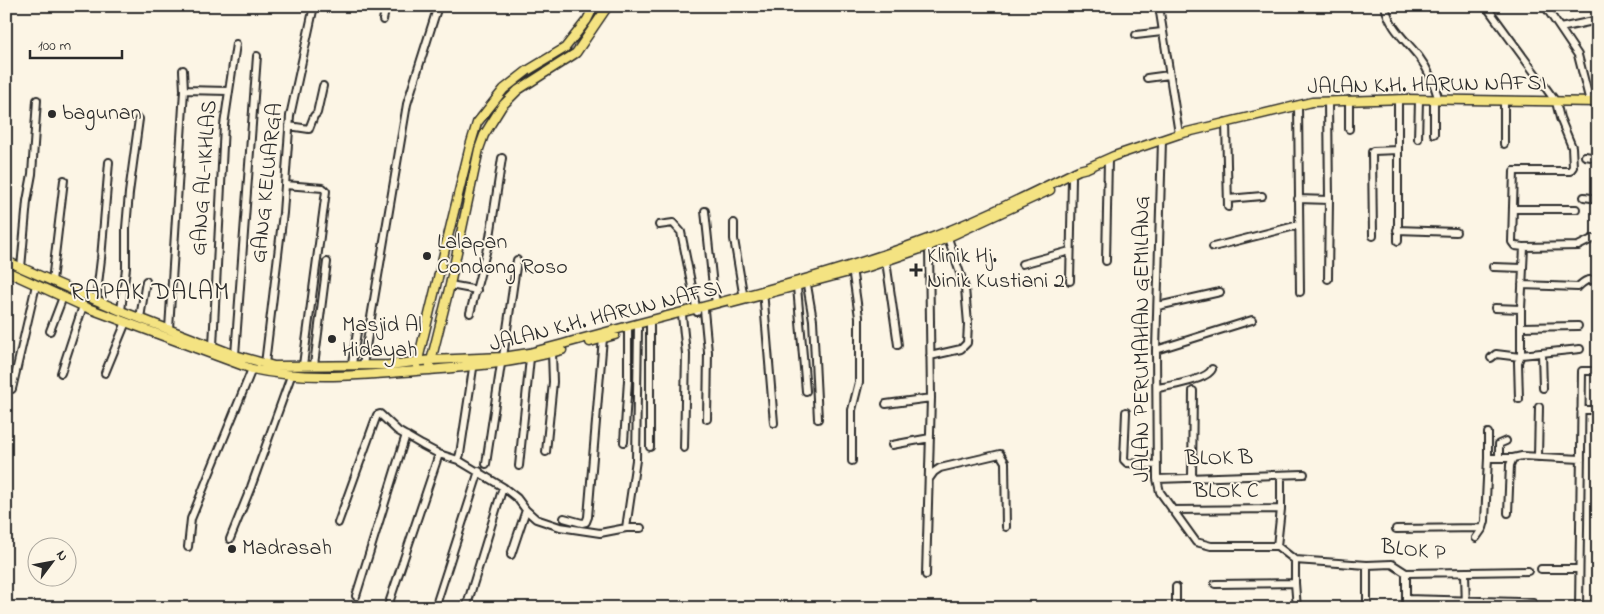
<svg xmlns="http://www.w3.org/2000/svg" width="1604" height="614" viewBox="0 0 1604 614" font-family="'Indie Flower',sans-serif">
	<rect width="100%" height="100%" fill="#fcf5e5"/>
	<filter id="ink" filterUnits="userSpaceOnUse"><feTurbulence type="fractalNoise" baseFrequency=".02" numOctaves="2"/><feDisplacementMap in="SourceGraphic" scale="10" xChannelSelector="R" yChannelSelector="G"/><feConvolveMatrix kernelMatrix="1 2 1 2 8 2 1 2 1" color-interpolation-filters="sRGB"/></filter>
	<g filter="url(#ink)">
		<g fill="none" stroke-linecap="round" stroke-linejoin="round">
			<defs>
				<path id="minor" d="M1159 6 1179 134
					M1385 6C1390 29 1406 40 1419 57 1429 70 1434 84 1439 100
					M1486 6 1556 102 1560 118 1572 147 1573 167 1570 171H1514L1512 242 1515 246 1524 247 1578 246 1592 239H1598
					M1545 6 1578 55 1590 102
					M383 20 386 6
					M1560 28 1598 20
					M1136 35 1162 32
					M183 70 184 90
					M1147 78 1169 75
					M1434 100V134
					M1328 101 1329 200 1328 279
					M1298 105 1300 292
					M1226 122 1228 207
					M289 126 309 129 314 116 317 113 323 86
					M1349 129V100
					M1418 139 1419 100
					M1162 140 1156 350 1157 479 1160 492 1196 542 1211 546H1277L1295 560
					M1504 144V101
					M1585 156 1598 158
					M285 185 323 188 326 191 303 365
					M1584 197 1598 199
					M1228 199 1262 196
					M1298 199 1329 200
					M1513 209H1576
					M705 211 713 286 716 302
					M734 223V239L744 299
					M659 225 673 223 681 232 697 312
					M1397 230 1456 232
					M1373 236 1372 152 1373 151 1398 150
					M1398 241V99
					M1213 247 1299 225
					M886 261 898 345
					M1106 261 1108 159
					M1022 264 1070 251
					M1493 267 1523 268
					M21 268 27 201 32 174 37 100
					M852 268 859 317V382L852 410V461
					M806 279 813 320 818 419
					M52 281 64 180
					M1070 281 1072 178
					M450 285 477 290
					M1522 285 1578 287C1585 280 1588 279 1598 280
					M797 287 806 391
					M763 290 774 423
					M96 301 101 259 109 162
					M1158 306 1220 292
					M1495 308 1521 309
					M704 310 708 352 707 419
					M121 311 126 268V228L129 193 139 119
					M470 313 490 237 502 158
					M682 315 686 354 684 448
					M140 318 146 281
					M1521 327 1578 326
					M169 329 184 90 228 91
					M50 331 63 297
					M213 346 224 125 236 44
					M1156 350 1252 320
					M1542 353 1543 388
					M235 355 257 56
					M1521 355 1580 349
					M930 356 961 349 967 343 968 324 965 288 948 238
					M503 357 517 260
					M1491 358 1496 354 1520 357
					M265 364 283 213 290 116 314 6
					M352 364 357 332
					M314 365 327 262
					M363 365 407 104 438 6
					M61 373 83 306
					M105 373 126 322
					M1158 388C1169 386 1207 380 1212 369
					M12 389 36 285
					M1519 399 1518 362 1521 355V309L1524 247
					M886 404 931 398
					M1581 410H1598
					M1126 412 1124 460 1127 463 1157 465
					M1488 433V458
					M624 442 628 380V326
					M892 445 930 438
					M650 447V324
					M546 452 553 382 552 352
					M1538 457 1539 407
					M1499 458V444L1506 441
					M458 460 460 454 474 362
					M486 464 501 364
					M519 466 530 358
					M1192 477 1193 391
					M929 479 934 472 940 468 1000 454 1005 462 1006 527
					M1157 479 1304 474
					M1172 510 1281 509
					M1508 513 1510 465 1513 458 1522 456 1581 459
					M564 518 582 523 586 522 588 517 603 338
					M338 523 377 415 380 414 398 431 422 445 439 454 458 460 503 487 517 498 526 510 536 519 560 527 600 533 626 528H641
					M626 528 636 460 638 328
					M1396 529 1483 528
					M1476 538 1483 528 1485 521 1488 458H1513
					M230 539 251 487 291 376
					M1277 546 1281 509V476
					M188 547 191 519 252 369
					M511 555 526 510
					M1295 560 1367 565 1392 564 1406 573 1528 571
					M1367 565V608
					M1541 569H1578
					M1465 573 1466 608
					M926 575 931 398 929 246
					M1295 583 1297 608
					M1215 584 1295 583V560
					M1176 587V608
					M356 596 405 438 407 436
					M1406 599 1519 602 1520 608
					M1519 602 1533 603
					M388 606 439 454
					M435 608 479 471
					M466 608 503 487
					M1406 608V573
					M1579 608 1582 371H1598"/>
				<path id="major" d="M6 261 121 311 235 355 274 366 389 365 431 360 503 357 529 353 563 344C680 311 802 285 917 243 972 223 1026 196 1079 170L1087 168 1114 156 1179 134 1312 102 1406 99 1598 102
					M6 271 85 307 252 369C310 382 371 374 430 370 477 366 516 363 562 350
					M732 303 868 267 929 246 1050 190
					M590 342 615 335
					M417 364 470 146 477 123 504 89 527 71 565 48 587 20 594 6
					M430 365 450 285 479 149 484 135 502 106 518 90 576 53 608 6"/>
			</defs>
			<use href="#minor" stroke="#2b2b2b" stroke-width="10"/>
			<use href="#major" stroke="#2b2b2b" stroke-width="11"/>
			<use href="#minor" stroke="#fcf5e5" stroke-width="6"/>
			<use href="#major" stroke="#f4e382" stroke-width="8"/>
		</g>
	</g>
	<g fill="#2b2b2b" stroke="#fcf5e5" stroke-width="2">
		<circle cx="52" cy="114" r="5"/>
		<circle cx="427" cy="256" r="5"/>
		<path d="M913.5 262.5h5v5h5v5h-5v5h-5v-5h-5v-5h5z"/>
		<circle cx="332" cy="339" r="5"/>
		<circle cx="232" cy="549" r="5"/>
	</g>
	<g text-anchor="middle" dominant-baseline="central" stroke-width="4" stroke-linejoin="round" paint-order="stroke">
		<g font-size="22" fill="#2b2b2b" stroke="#fcf5e5">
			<text transform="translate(1427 86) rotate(-1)">JALAN K.H. HARUN NAFSI</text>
			<text transform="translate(205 178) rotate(-86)">GANG AL-IKHLAS</text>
			<text transform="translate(268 183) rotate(-84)">GANG KELUARGA</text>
			<text transform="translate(606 317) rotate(-14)">JALAN K.H. HARUN NAFSI</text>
			<text transform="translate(1143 339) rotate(-90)">JALAN PERUMAHAN GEMILANG</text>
			<text transform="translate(1219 459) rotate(-1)">BLOK B</text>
			<text x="1226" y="492">BLOK C</text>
			<text transform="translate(1413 551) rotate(6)">BLOK P</text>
		</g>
		<g font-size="22" fill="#2b2b2b" stroke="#fcf5e5" text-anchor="start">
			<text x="62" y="114">bagunan</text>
			<text x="437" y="243">Lalapan<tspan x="437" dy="25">Condong Roso</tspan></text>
			<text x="927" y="257">Klinik Hj.<tspan x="927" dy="25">Ninik Kustiani 2</tspan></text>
			<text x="342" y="326">Masjid Al<tspan x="342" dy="25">Hidayah</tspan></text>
			<text x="242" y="549">Madrasah</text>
		</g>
		<g font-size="25" letter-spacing="1" fill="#2b2b2b" stroke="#fcf5e5">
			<text x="150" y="293">RAPAK DALAM</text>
		</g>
	</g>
	<rect width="1604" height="614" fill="none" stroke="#fcf5e5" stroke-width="25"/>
	<rect x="12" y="12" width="1579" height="589" fill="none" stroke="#2b2b2b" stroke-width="2" filter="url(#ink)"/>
	<g transform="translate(52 562) rotate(58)"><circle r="24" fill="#fcf5e5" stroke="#a8a49b"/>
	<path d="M0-4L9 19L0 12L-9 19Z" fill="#2b2b2b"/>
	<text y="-8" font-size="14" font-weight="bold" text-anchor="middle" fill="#2b2b2b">N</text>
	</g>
	<path d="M30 50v8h92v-8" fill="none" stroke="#2b2b2b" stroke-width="2.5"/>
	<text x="38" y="50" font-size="15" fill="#2b2b2b" stroke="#fcf5e5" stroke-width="4" paint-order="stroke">100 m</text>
</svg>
